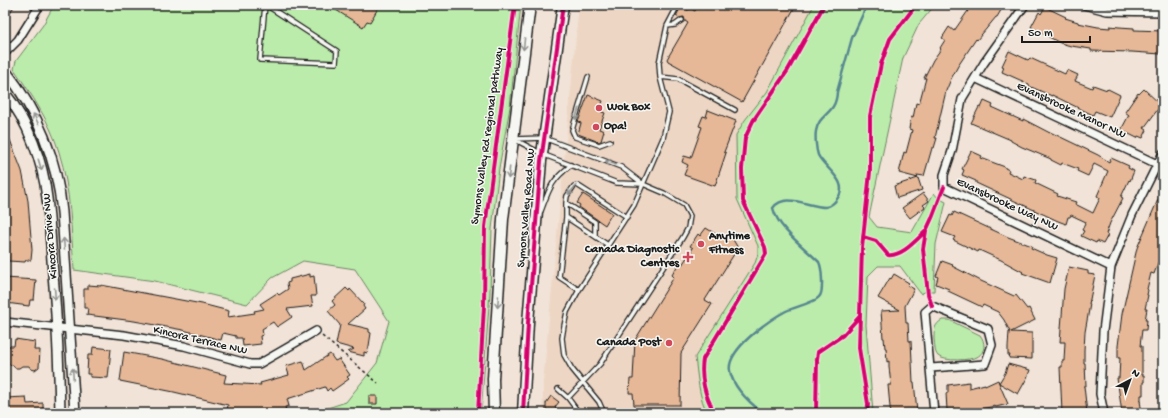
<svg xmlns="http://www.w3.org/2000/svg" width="1168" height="418" viewBox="0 0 1168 418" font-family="'Gochi Hand',sans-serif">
	<rect width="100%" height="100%" fill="#f1e3d7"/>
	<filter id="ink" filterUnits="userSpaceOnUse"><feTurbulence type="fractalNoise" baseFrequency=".025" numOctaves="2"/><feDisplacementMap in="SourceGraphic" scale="8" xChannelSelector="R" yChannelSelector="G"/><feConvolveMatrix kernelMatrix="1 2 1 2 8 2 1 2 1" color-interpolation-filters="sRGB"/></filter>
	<g filter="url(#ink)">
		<path fill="#eed6c4" d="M579 5H814L767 92 745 120 737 199 758 246V254L705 409 708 413H543V383Z"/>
		<path fill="#bbecab" stroke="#6c8464" d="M54 5H521L510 107 499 168 492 229 490 293 481 413H312L346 402 377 363 389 321 355 269 303 261 272 278 247 304 155 281 74 270C71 231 71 190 59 152 50 122 32 95 14 69L16 61 43 25Z
			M814 5H935L919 24 903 58 869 217 877 227 912 232 934 193 938 198 946 202 936 244 934 291H926L921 294 900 266H878L868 276 866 325 873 413H708C699 402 697 371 695 357L755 263 758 254V246L737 199 736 135 745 120 767 92Z
			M942 320H949L980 335C983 339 984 342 984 347 983 351 982 354 977 357 971 360 944 362 938 356 934 352 935 344 934 339 934 330 934 325 942 320Z"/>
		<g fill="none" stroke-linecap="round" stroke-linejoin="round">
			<path stroke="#57878f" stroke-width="2.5" d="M763 413C750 403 733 388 730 371 726 350 769 320 786 311 794 307 814 303 819 297 824 293 822 268 819 262 804 247 778 229 773 208 785 192 809 207 825 207 830 207 835 202 837 199 851 182 824 168 818 155 816 149 815 137 816 131 819 113 836 115 837 92L852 38 867 5"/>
		</g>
		<path fill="#e6b897" stroke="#1c1c1c" d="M5 5H15L5 20Z
			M328 5H380L370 22 367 21 363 27Z
			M682 5H685L687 10 691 9 695 11 698 5H796L742 102 668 61 667 59 688 23 685 21 684 17 679 18 676 16Z
			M972 5H1004L997 17H996L977 40 976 39 958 66 951 79 946 91 935 138H937L934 148H932L924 176 917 175 918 178 899 173 904 152 906 153 912 130 909 129 911 117 913 118 916 103 919 104 926 78H924L933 60 941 49 940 48 945 40 942 38 949 27 954 31Z
			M1045 7 1066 17 1065 18 1078 22V23L1098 27 1110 28V26L1119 27 1134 28V30L1163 31V53H1161V54L1132 52 1091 51V49L1071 46 1060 43 1031 27 1039 12 1041 14Z
			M1009 51 1028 60 1030 58 1065 74 1067 70 1078 75 1075 81 1092 88 1093 85 1107 90 1108 89 1120 95 1110 117 1095 111 1093 115 1052 95V96L1029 86V84L1002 72 1004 67 1002 66Z
			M1144 89 1161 105 1144 128 1147 130 1143 138 1138 136 1137 138 1121 130 1129 115 1125 112 1138 93 1139 94Z
			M588 95 603 101 599 111 605 113 599 129 604 131 601 141 599 142 578 134 581 123 578 122Z
			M984 101 993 105 992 107 1023 121V119L1050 133V132L1098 155 1109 162 1111 158 1129 166 1128 168 1134 171 1130 181 1129 180 1121 197 1123 198 1110 223 1106 234 1108 235 1103 244 1097 241 1096 243 1081 236 1084 231 1082 230 1086 222 1071 215 1070 217H1068L1066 224 1058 221 976 183V181L962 175 964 170 962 169 971 151 982 156 981 158 1005 167V168L1009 170 1008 172 1023 179 1024 176 1036 180 1035 183 1058 194 1057 196 1076 202 1075 204 1093 213 1100 198 1097 196 1108 171 1094 164 1088 176 1077 171 1078 169 1062 163 1061 165 1051 160V159L1022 147 1011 141V140L971 123 979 107 981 108Z
			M708 110 736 121 724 152 726 153 715 186 684 175 688 165 682 162 684 156 691 158 702 127 699 126 703 116 706 117Z
			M5 127 22 171 28 201 32 250 31 260H26L25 262 8 261V256H5Z
			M918 178 922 190 897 198 894 186Z
			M1163 188V249L1154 274 1151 273 1147 289 1148 290 1147 295H1148L1145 309H1147L1145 320H1147L1146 330H1142L1140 346H1142V375H1144V382H1143V395H1141V401H1140L1142 413H1122L1117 378H1119L1120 358H1118V346L1122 314 1137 248Z
			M923 193 929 201 923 205 925 207 910 218 902 208Z
			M583 194 612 213 605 225 579 207 580 205 577 203Z
			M954 212 1008 237 1032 246 1031 248 1047 255 1057 258 1050 283 1022 273 1023 272 1001 260 979 250 978 252 953 240 955 237 942 232 950 215 952 216Z
			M706 228 725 240 729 233 738 248 705 300 712 304 681 353 680 405H634L633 393H629L630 379H633L635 340 674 277 672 275 679 263 682 265 693 248 690 246 698 234 700 236Z
			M942 261 953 265 952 266 981 281 1014 296 1016 295 1027 309 1029 308 1035 320 1011 332 1032 333V359L1009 358 1010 355H1008V347L1009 332H1010L1004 320 998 312 983 305 982 307 948 291 949 289 936 284 938 277 936 276Z
			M1069 267 1088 271V274L1095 275 1089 304H1090L1085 332 1084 350V363H1085L1086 386H1084L1087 413H1062L1060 367H1062V361H1064L1065 342H1060L1064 289Z
			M310 274V277L314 276 316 296H311L313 306 287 309 292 317 277 327 273 322 262 329 263 335 260 336 261 344 243 346 242 338H236V336L223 333 221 340 183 330 134 321 87 315 88 308H84V289H88V285L101 286V285L202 304 229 311 228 317 255 313 254 311 264 309 260 304 277 293 279 295 288 289 287 283 290 282V279Z
			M894 274 909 283 907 285 914 289 905 306 906 323H908L909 341H911L913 382H914L917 411 891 413 890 407 888 385H891L889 367V361L887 362 886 348H885L884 338H883L881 311 900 310 878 298 890 278 891 279Z
			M5 278 36 280 34 300H30L29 306 6 303 7 296H5Z
			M346 288 349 291 350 289 364 304 363 306 365 309 348 324 369 329V332L371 333 369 346 367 353 364 352V356L348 352 354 349 336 344 340 325 328 311 335 305 332 301Z
			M15 339 35 342 34 350H40L39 367 35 370 31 369 29 366H22L19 368H15L13 365 8 364V361H5V346H14Z
			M93 347 111 349 108 378 90 377V374H87L88 355H92Z
			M124 352 162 359 226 375 224 383 261 385 260 383 289 375 286 366 303 361 306 370 330 354 335 361 339 359 350 375 347 377 349 379 332 391 330 388 327 391 325 387 287 399 289 406 285 407 286 410 269 413H266L265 411 256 413H231V410H227L228 405 174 392 120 381Z
			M1008 364 1030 370 1027 378 1018 394 999 383 1008 404 996 407 995 406 981 409 947 410 946 393H948V385L969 382V388L985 384V386L998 380 999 383 1005 373Z
			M369 396H377V404H369Z
			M551 396 559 402 555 407 558 413H546V403Z
			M26 397 27 404 43 403V413H5V398Z"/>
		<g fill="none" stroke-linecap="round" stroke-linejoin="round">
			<defs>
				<path id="service" d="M265 5 260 60 336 63 337 51 266 5
					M688 7V5
					M667 26 675 25 682 20
					M588 77 572 130 575 137 599 145 610 141
					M660 77 678 79 735 110
					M514 139 544 138 621 167 643 184 664 193 684 205 690 216 688 228 683 237 600 364 568 398 579 413
					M514 139 542 154 617 183 642 184
					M541 211C550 187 551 181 571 165
					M566 217V203
					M595 236V222L566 203 567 196 574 186 577 185 627 217
					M579 290 559 277 566 217 608 245
					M558 389 568 398
					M604 413 599 402 572 369 564 355 562 338 564 326 567 312 579 290 634 205 663 138 669 112 660 77 659 63 667 26 678 5"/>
				<path id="minor" d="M1025 5 984 63 962 99 952 151 944 175V187L1111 267
					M1084 5 1107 11 1163 12
					M5 53 18 40 40 5
					M975 78 1157 164
					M5 322 124 335 184 346 250 364H259L316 331
					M931 368 985 364 992 345 988 329 932 306 925 312 934 413
					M1104 413 1100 394 1103 331 1111 267 1132 215 1163 153"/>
				<path id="tertiary" d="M5 70C38 112 57 158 62 212L75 413
					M5 93C28 121 43 162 47 198 50 223 51 249 53 274 57 320 59 366 60 413"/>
				<path id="secondary" d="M494 413 493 379 503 219 530 5
					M523 413 528 323 541 161 563 5"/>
			</defs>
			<use href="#service" stroke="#1c1c1c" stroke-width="6"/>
			<use href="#minor" stroke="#1c1c1c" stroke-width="10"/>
			<use href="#tertiary" stroke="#1c1c1c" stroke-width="12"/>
			<use href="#secondary" stroke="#1c1c1c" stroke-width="13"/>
			<path stroke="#1c1c1c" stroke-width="1.5" stroke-dasharray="3 3" stroke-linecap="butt" d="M322 336 378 383"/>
			<use href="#service" stroke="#f6f6f2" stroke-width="3.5"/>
			<use href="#minor" stroke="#f6f6f2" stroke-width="7"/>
			<use href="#tertiary" stroke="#f6f6f2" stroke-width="9"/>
			<use href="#secondary" stroke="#f6f6f2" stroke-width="10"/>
			<defs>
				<path id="cycleway" d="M863 237 876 241 888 255C902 257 916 240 926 231
					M932 306 928 294 923 249 926 231 932 218 944 187
					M478 413 484 306 485 227 515 5
					M523 413 528 323 541 161 563 5
					M715 413C705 397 700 377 703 359L766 254 765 247 743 201 742 169 745 138 753 121 788 70 824 5
					M816 413 817 359 818 352 843 335 860 316
					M867 413 868 404 859 348 862 248 870 172V116L881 64 890 39 916 5"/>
			</defs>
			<use href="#cycleway" stroke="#f6f6f2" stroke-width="6"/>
			<use href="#cycleway" stroke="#d6006c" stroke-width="4"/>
		</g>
		<defs><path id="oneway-shaft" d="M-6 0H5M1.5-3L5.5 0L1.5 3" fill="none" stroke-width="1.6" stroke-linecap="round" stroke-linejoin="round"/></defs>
		<g stroke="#949492">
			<use href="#oneway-shaft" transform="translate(524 44) rotate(96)"/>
			<use href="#oneway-shaft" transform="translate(577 114) rotate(107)"/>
			<use href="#oneway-shaft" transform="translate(36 119) rotate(-115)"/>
			<use href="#oneway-shaft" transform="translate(611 163) rotate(-160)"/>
			<use href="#oneway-shaft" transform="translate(40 165) rotate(73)"/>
			<use href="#oneway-shaft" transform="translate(509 173) rotate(97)"/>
			<use href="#oneway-shaft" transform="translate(572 190) rotate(131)"/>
			<use href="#oneway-shaft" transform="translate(64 244) rotate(-94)"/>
			<use href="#oneway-shaft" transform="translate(55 294) rotate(86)"/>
			<use href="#oneway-shaft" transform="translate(498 302) rotate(94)"/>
			<use href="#oneway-shaft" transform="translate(73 374) rotate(-93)"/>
		</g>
	</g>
	<g fill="#d1495b" stroke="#f6f6f2" stroke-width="1.5">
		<circle cx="599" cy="108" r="4"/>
		<circle cx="596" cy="127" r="4"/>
		<circle cx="701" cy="244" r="4"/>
		<path d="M686 251h4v4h4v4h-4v4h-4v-4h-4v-4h4z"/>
		<circle cx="669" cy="343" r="4"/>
	</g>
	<g text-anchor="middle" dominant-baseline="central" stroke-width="3" stroke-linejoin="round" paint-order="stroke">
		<g font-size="12" font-weight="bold" fill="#1c1c1c" stroke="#f6f6f2" text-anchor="start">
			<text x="607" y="108">Wok Box</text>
			<text x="604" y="127">Opa!</text>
			<text x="709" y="237">Anytime<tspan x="709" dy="14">Fitness</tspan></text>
			<text x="679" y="250" text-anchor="end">Canada Diagnostic<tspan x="679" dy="14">Centres</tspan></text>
			<text x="661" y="343" text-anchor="end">Canada Post</text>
		</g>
		<g font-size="12" fill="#1c1c1c" stroke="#f6f6f2">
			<text transform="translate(1071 111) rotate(25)">Evansbrooke Manor NW</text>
			<text transform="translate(488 136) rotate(-82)">Symons Valley Rd regional pathway</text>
			<text transform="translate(1007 205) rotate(25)">Evansbrooke Way NW</text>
			<text transform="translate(527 208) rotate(-85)">Symons Valley Road NW</text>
			<text transform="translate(51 236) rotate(-95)">Kincora Drive NW</text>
			<text transform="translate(200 341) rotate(13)">Kincora Terrace NW</text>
		</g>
	</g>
	<rect width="1168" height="418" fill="none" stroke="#f6f6f2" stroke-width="20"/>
	<rect x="10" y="10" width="1148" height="398" fill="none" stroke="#1c1c1c" stroke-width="1.5" filter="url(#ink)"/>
	<g transform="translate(1130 380) rotate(41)" stroke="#f6f6f2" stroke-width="3" paint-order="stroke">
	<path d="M0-3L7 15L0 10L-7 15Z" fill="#1c1c1c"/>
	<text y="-6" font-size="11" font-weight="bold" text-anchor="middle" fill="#1c1c1c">N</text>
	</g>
	<path d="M1022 36v6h68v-6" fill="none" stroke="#1c1c1c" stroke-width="2"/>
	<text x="1028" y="36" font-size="12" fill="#1c1c1c" stroke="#f6f6f2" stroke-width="3" paint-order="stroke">50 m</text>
</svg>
